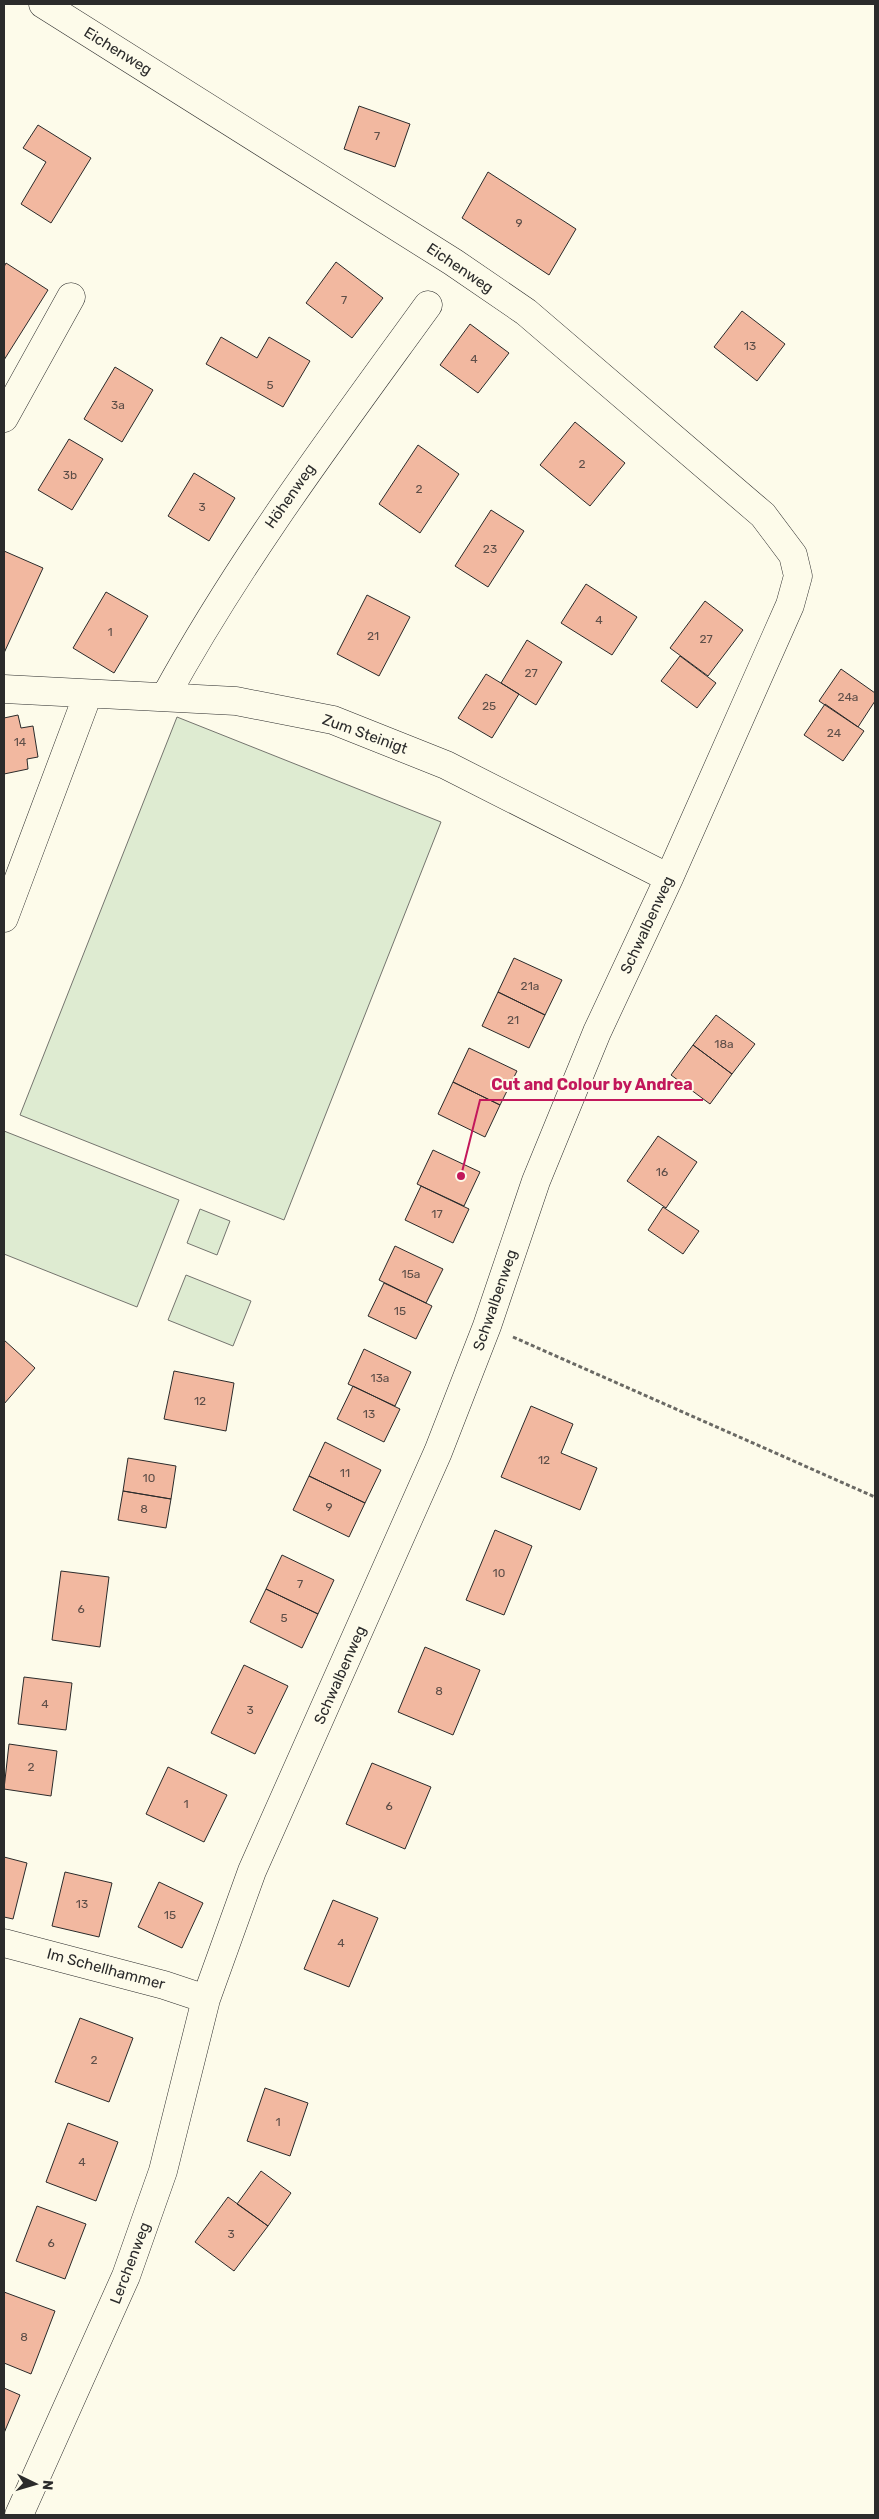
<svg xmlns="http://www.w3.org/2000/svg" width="879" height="2519" viewBox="0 0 879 2519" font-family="Rubik,sans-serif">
	<rect width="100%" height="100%" fill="#fdfbea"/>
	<path fill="#deebd1" stroke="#74746e" d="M177 717 441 822 284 1220 20 1115Z
		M4 1131 179 1200 137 1307 4 1254Z
		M200 1209 230 1221 217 1255 187 1243Z
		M186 1275 251 1301 233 1346 168 1320Z"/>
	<path fill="#f2b8a0" stroke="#2b2b2b" d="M359 106 410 124 395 167 344 149Z
		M38 125 91 158 51 223 21 204 46 162 23 148Z
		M488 172 576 229 549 275 462 218Z
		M336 262 383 298 352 338 306 303Z
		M6 263 48 290 4 360V267Z
		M742 311 785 344 757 381 714 347Z
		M470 324 509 353 478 393 440 365Z
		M221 337 257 358 269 337 310 361 283 407 206 364Z
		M115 367 153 390 122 442 84 419Z
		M575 422 625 463 590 506 540 465Z
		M69 439 103 459 72 510 38 490Z
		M418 445 459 474 420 533 379 504Z
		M194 473 235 498 209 541 168 516Z
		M491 510 524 531 488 587 455 566Z
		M4 551 43 568 4 653Z
		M586 584 637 617 612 655 561 623Z
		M106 592 148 616 114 673 73 648Z
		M367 595 410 617 379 676 337 654Z
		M705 601 743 630 708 676 670 648Z
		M527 640 562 662 536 705 501 683Z
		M680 656 716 683 697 708 661 681Z
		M841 669 875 693V701L858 727 819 701Z
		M486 674 519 694 492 738 458 718Z
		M825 704 864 731 843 761 804 735Z
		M18 715 21 728 33 726 38 757 27 759 28 769 4 774V718Z
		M514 958 562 980 545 1015 498 992Z
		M498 992 545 1015 529 1048 482 1026Z
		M716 1015 755 1044 732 1074 693 1045Z
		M693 1045 732 1074 710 1104 671 1075Z
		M469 1048 517 1071 500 1105 453 1082Z
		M453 1082 500 1105 485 1137 438 1114Z
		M658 1136 697 1162 666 1208 627 1181Z
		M433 1150 480 1172 464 1206 417 1184Z
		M421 1186 469 1209 453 1243 405 1220Z
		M663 1207 699 1231 683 1254 648 1230Z
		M395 1246 443 1269 426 1303 379 1280Z
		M384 1283 432 1306 416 1339 368 1316Z
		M4 1340 35 1368 4 1404Z
		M364 1349 411 1372 395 1406 348 1384Z
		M174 1371 234 1383 226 1431 164 1419Z
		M353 1386 400 1409 384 1442 337 1419Z
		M531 1406 573 1424 561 1453 597 1468 580 1510 501 1477Z
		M325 1442 381 1470 365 1503 309 1476Z
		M128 1458 176 1466 171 1499 123 1491Z
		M309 1476 365 1503 349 1537 293 1510Z
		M123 1491 171 1499 166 1528 118 1520Z
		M495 1530 532 1546 504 1615 466 1600Z
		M282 1555 334 1580 318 1614 266 1589Z
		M61 1571 109 1577 100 1647 52 1640Z
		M266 1589 318 1614 302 1648 250 1622Z
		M425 1647 480 1670 453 1735 398 1712Z
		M244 1665 288 1686 255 1754 211 1733Z
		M24 1677 72 1683 66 1730 18 1724Z
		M9 1744 57 1751 51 1796 4 1789Z
		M372 1763 431 1787 405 1849 346 1824Z
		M168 1767 227 1795 204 1842 146 1814Z
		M4 1857 27 1863 13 1919 4 1917Z
		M65 1872 112 1883 99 1937 52 1926Z
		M159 1882 203 1903 182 1948 138 1927Z
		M333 1900 378 1918 349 1987 304 1969Z
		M80 2018 133 2038 109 2102 55 2082Z
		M265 2088 308 2103 290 2156 247 2141Z
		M68 2123 118 2142 96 2201 46 2182Z
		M261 2171 291 2193 268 2226 237 2204Z
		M228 2197 268 2226 234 2271 195 2242Z
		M37 2206 86 2224 65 2279 16 2261Z
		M4 2292 55 2311 31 2374 4 2363Z
		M4 2388 20 2395 4 2433Z"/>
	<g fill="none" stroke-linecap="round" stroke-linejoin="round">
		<defs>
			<path id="minor" d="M4 418 71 297
				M4 689 236 701 333 720 446 765 669 878
				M165 697C241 558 336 432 428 305
				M4 918 88 694
				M4 1943 164 1985 206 1999
				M19 2515 126 2276 163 2171 206 1999 252 1871 438 1452 487 1326 536 1181 597 1032 669 878 790 605 798 576 793 555 763 515 526 312 453 262 43 4"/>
		</defs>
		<use href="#minor" stroke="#2b2b2b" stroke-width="29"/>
		<path stroke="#6a6964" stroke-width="3" stroke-dasharray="4 2.5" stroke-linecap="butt" d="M513 1337 875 1497"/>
		<use href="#minor" stroke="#fdfbea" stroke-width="28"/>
	</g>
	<g text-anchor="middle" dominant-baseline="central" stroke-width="4" stroke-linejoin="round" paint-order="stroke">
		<g font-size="12" fill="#5d4e48">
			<text x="377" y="136">7</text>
			<text x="519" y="223">9</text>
			<text x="344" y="300">7</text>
			<text x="750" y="346">13</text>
			<text x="474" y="359">4</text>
			<text x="270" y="385">5</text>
			<text x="118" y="405">3a</text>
			<text x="582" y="464">2</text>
			<text x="70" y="475">3b</text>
			<text x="419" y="489">2</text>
			<text x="202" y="507">3</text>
			<text x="490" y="549">23</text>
			<text x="599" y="620">4</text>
			<text x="110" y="632">1</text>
			<text x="373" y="636">21</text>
			<text x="706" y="639">27</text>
			<text x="531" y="673">27</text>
			<text x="848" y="697">24a</text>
			<text x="489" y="706">25</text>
			<text x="834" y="733">24</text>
			<text x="20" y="742">14</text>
			<text x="530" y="986">21a</text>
			<text x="513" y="1020">21</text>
			<text x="724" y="1044">18a</text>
			<text x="662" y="1172">16</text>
			<text x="437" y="1214">17</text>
			<text x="411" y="1274">15a</text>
			<text x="400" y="1311">15</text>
			<text x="380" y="1378">13a</text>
			<text x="200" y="1401">12</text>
			<text x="369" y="1414">13</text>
			<text x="544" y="1460">12</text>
			<text x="345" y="1473">11</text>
			<text x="149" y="1478">10</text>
			<text x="329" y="1507">9</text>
			<text x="144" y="1509">8</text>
			<text x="499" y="1573">10</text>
			<text x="300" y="1584">7</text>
			<text x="81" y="1609">6</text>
			<text x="284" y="1618">5</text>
			<text x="439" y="1691">8</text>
			<text x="45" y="1704">4</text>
			<text x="250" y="1710">3</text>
			<text x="31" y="1767">2</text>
			<text x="186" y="1804">1</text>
			<text x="389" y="1806">6</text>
			<text x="82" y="1904">13</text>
			<text x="170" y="1915">15</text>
			<text x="341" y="1943">4</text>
			<text x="94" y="2060">2</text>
			<text x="278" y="2122">1</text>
			<text x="82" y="2162">4</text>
			<text x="231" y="2234">3</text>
			<text x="51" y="2243">6</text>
			<text x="24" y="2337">8</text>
		</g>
		<g font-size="15" fill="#2b2b2b" stroke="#fdfbea">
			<text transform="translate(118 51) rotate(32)">Eichenweg</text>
			<text transform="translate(460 268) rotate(34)">Eichenweg</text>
			<text transform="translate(290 496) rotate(-55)">Höhenweg</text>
			<text transform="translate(365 734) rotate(20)">Zum Steinigt</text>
			<text transform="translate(647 925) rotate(-65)">Schwalbenweg</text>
			<text transform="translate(495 1300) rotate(-71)">Schwalbenweg</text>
			<text transform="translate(340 1675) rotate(-66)">Schwalbenweg</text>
			<text transform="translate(106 1969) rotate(15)">Im Schellhammer</text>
			<text transform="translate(130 2263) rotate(-69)">Lerchenweg</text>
		</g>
	</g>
	<path fill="none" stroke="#c2185b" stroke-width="2" d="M461 1176L480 1100H703"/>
	<circle fill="#c2185b" stroke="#fdfbea" stroke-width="2" cx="461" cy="1176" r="5"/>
	<g font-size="16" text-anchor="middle" font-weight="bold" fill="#c2185b" stroke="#fdfbea" stroke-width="4" stroke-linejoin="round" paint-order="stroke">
		<text x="592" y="1090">Cut and Colour by Andrea</text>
	</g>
	<rect width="879" height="2519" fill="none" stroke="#2b2b2b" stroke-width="10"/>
	<g transform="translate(35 2484) rotate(95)" stroke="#fdfbea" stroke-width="4" paint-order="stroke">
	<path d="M0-4L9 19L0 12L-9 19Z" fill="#2b2b2b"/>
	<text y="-8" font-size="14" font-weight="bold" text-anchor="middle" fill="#2b2b2b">N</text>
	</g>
</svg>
